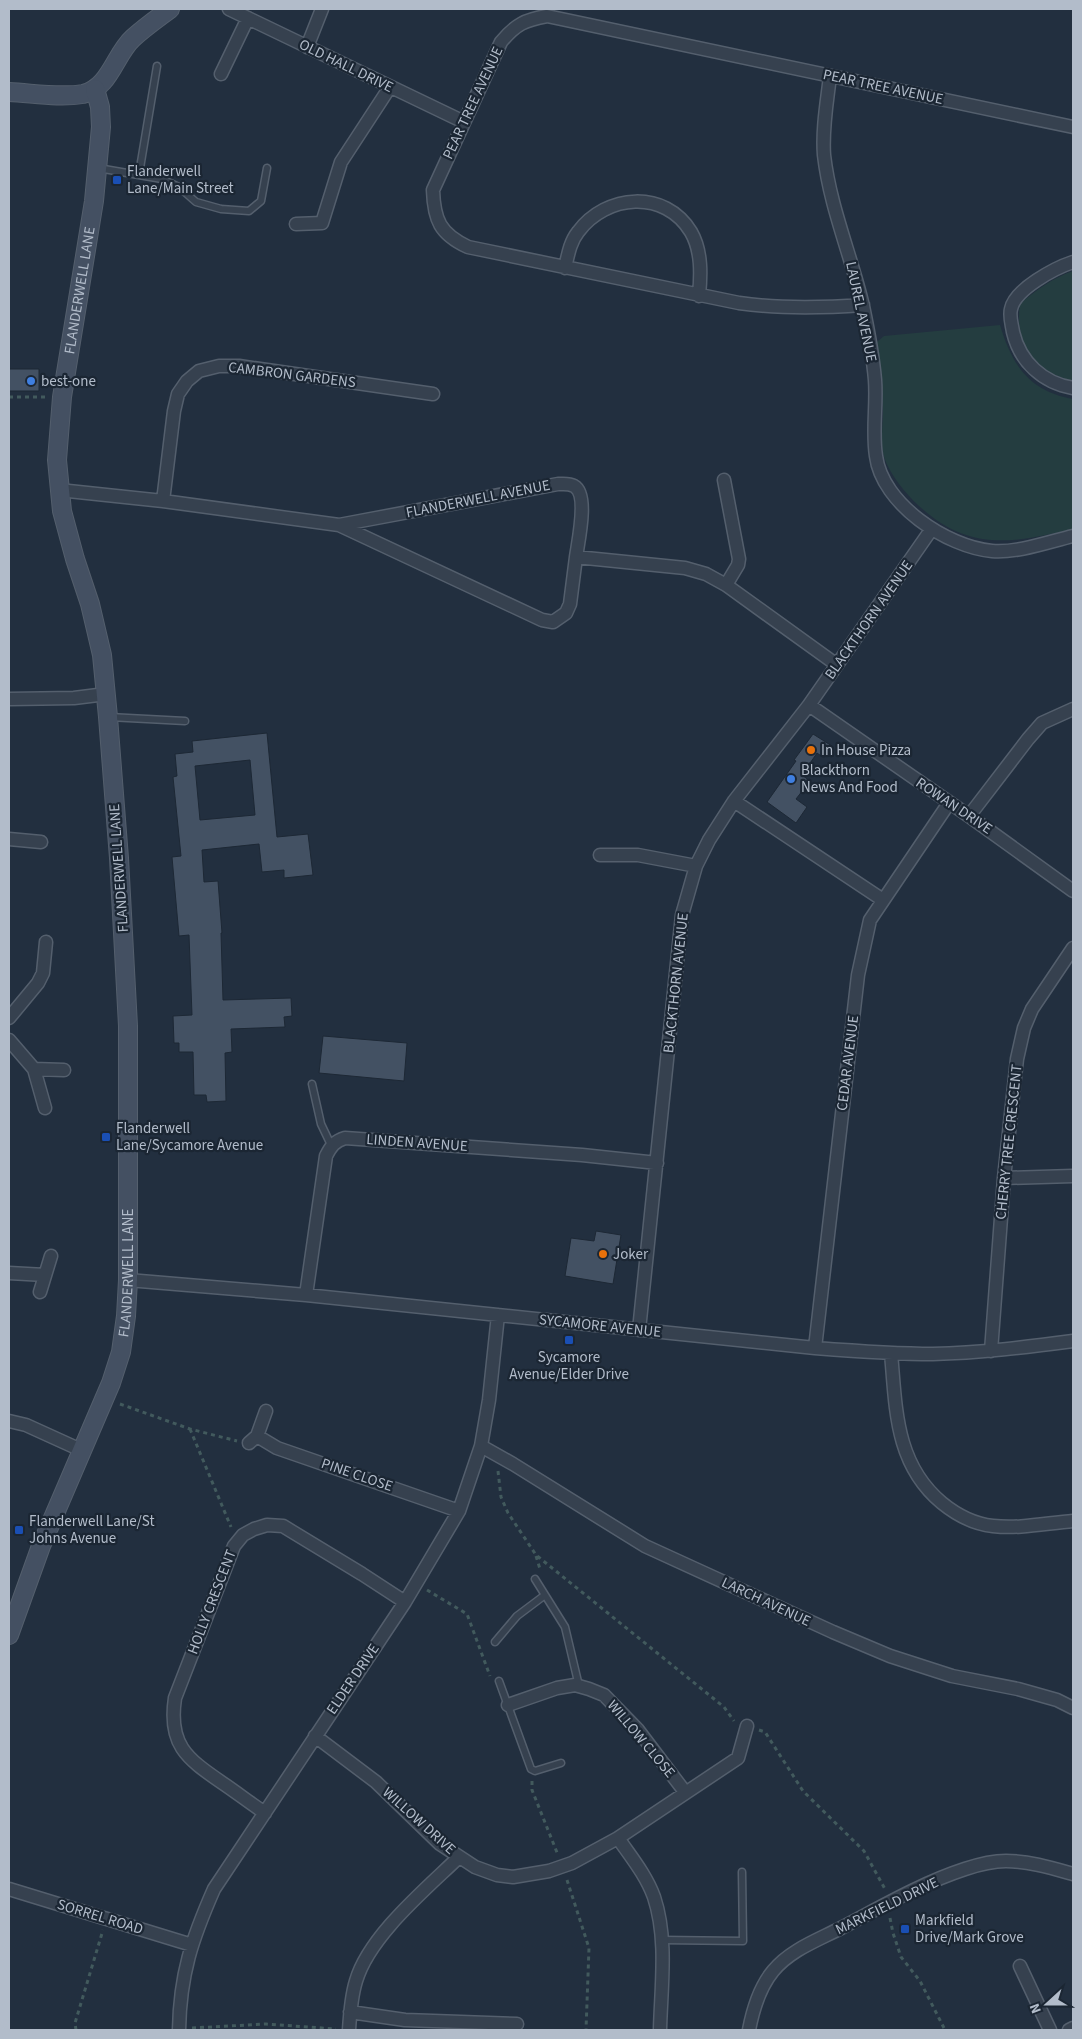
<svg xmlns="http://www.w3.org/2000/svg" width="1082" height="2039" viewBox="0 0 1082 2039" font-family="'Source Sans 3',sans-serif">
	<rect width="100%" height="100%" fill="#222f3f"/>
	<path fill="#243d40" d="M1073 271V381C1034 372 1014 344 1020 304 1036 290 1053 278 1073 271Z
		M1000 325C1012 365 1029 391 1073 399V529C1013 543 969 552 919 506 906 494 890 475 884 457 880 446 883 424 883 411 882 388 879 365 877 342L884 336Z"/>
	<path fill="#435163" stroke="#1d2835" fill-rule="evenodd" d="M9 369H39V391H9Z
		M267 733 277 837 308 834 313 875 284 878V870L262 872 259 844 202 850 204 882 218 881 222 933H221L223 1000 291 998 292 1016 284 1017 285 1027 231 1029 232 1052 225 1053 226 1101 207 1102 206 1095H194L193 1052H179V1043H174L173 1016 192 1015 189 935 179 936 172 857 181 856 173 777 177 776 175 754 193 752 192 741ZM250 760 255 815 200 820 195 766Z
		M813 734 832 746 824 758 817 753 802 775 810 781 796 799 807 807 796 823 767 802 796 761 794 760Z
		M323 1036 407 1043 404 1081 319 1073Z
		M596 1231 621 1235 613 1284 565 1276 571 1238 594 1241Z"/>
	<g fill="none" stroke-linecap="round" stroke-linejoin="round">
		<defs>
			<path id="lane" d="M98 168 162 179 179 187 196 202 221 209 249 211 261 201 267 168
				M139 174 157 66
				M109 717 185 721
				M312 1084 321 1124 331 1145
				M535 1579 565 1627 579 1686
				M495 1642 517 1616 545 1595
				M499 1681 531 1769 535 1771 561 1763
				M662 1940 743 1941 742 1872"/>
			<path id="street" d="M229 9 464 122
				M307 47 322 9
				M221 74 248 18
				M830 76C827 102 822 129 824 155 830 207 851 255 863 306 868 330 873 356 875 380 877 405 872 431 876 456 882 504 947 547 992 551 1018 553 1048 542 1073 536
				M296 224 322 223 341 162 390 87
				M1073 262C1055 268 1015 289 1011 309 1009 316 1012 325 1013 332 1020 362 1043 383 1073 388
				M565 268C568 255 570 242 578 232 606 194 665 189 691 232 702 251 701 275 699 296
				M863 305C821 308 780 309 739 303L468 247C440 234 434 220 433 190L501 42C516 24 525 20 547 16L1073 127
				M724 480 739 559 738 565 726 585
				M59 490 163 501 339 525 542 620 553 622 566 613 570 604 576 557 685 568 706 574 726 585 837 665
				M163 501 174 411 178 394 187 381 199 371 219 366H239L433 394
				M339 525 558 484C563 484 569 483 574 486 589 494 578 542 576 557
				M9 699 74 698 106 694
				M809 705 969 816 1073 891
				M734 801 883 900
				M969 816 1028 739 1042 723 1073 709
				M9 839 41 842
				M600 855H638L696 866
				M9 1018 38 983 43 973 46 942
				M9 1040 34 1069
				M45 1108 34 1069 64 1070
				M1004 1178 1073 1176
				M9 1273 45 1275
				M128 1280 306 1295 815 1348C854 1351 893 1354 933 1354 980 1353 1027 1347 1073 1341
				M40 1292 51 1256
				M306 1295 326 1156C331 1146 335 1141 345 1138L582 1155 657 1163
				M639 1330 682 915 696 866 709 840 734 801 809 705 931 530
				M815 1348 858 975 870 920 949 803
				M991 1351 1004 1178 1017 1059 1024 1028 1032 1009 1073 948
				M891 1353C896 1409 895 1464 942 1503 958 1516 974 1524 993 1526 1020 1529 1047 1523 1073 1521
				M9 1421 26 1425 81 1450
				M257 1436 277 1448 459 1511
				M249 1443 257 1436 266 1411
				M481 1446 513 1464 645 1546 833 1632 890 1656 952 1676 1018 1689 1057 1700 1073 1708
				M508 1705 557 1688 575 1685 589 1689 604 1695 638 1730 685 1792
				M315 1736 376 1782 440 1844 475 1867 497 1875 513 1877 549 1871 572 1863 618 1838 738 1758 747 1726
				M265 1813C250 1803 236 1792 221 1782 186 1758 168 1744 175 1698L234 1546 243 1535 254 1529 267 1525 283 1526 362 1574 405 1602
				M618 1838C631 1857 646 1875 654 1897 668 1939 661 1987 660 2030
				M9 1889 192 1945
				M1020 1966 1050 2030
				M350 2012 405 2020 517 2024
				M179 2030C180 1974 192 1939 214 1889L405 1602 459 1511 481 1446 489 1400 498 1315
				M349 2030C350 2014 351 1997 356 1981 369 1936 426 1889 459 1857
				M749 2030C753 2009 759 1988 773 1971 790 1950 818 1940 841 1928 881 1907 922 1883 965 1869 977 1865 993 1861 1006 1861 1029 1861 1052 1868 1073 1874
				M1069 2030 1073 2028"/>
			<g id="secondary">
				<path d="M9 92C32 93 59 98 83 94 110 88 115 54 133 38 145 27 158 18 170 9"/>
				<path id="s1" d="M9 1635 41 1546 111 1383 121 1352 126 1316 128 1280V1026L119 858 108 717 102 655 90 604 75 559 62 511 57 460 62 397 94 201 101 127 100 107 95 89"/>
			</g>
		</defs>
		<use href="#lane" stroke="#545f6d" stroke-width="9"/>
		<use href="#street" stroke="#545f6d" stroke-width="15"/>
		<use href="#secondary" stroke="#545f6d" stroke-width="20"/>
		<path stroke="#425a5d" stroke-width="3" stroke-dasharray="4 4" stroke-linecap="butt" d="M9 397H46
			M120 1404 190 1429 237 1441
			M190 1429 231 1527
			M498 1471 501 1497 508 1513 536 1555 724 1707 734 1721
			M536 1556 540 1569
			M427 1590 467 1614 490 1676
			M759 1730 765 1732 803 1791 864 1851 885 1889
			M532 1781V1790L558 1855
			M567 1880 589 1948 586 2030
			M890 1918 893 1933 901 1957 920 1981 945 2030
			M192 2028 266 2024 336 2029
			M76 2030 75 2023 103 1930"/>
		<use href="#lane" stroke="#36414f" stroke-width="6"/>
		<use href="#street" stroke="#36414f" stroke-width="12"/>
		<use href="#secondary" stroke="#445062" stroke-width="18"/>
	</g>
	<g fill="#1a4fb4" stroke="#1b2633" stroke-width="2">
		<rect x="112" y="175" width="10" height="10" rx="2.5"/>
		<rect x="101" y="1132" width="10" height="10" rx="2.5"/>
		<rect x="564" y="1335" width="10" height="10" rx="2.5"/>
		<rect x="14" y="1525" width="10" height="10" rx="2.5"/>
		<rect x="900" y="1924" width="10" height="10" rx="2.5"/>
	</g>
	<g fill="#3f7fe0" stroke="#1b2633" stroke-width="2">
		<circle cx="31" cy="381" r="5"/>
		<circle cx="791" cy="779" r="5"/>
	</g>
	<g fill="#e8710a" stroke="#1b2633" stroke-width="2">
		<circle cx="811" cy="750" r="5"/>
		<circle cx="603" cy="1254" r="5"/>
	</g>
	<g text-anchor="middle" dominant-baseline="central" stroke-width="4.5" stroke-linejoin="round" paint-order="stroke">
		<g font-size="15" fill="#b2bcca" stroke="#1b2633">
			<text transform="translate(346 66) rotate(26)">OLD HALL DRIVE</text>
			<text transform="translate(883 87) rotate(12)">PEAR TREE AVENUE</text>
			<text transform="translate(473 103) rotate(-65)">PEAR TREE AVENUE</text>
			<text stroke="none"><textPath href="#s1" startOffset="1375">FLANDERWELL LANE</textPath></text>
			<text transform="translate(861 312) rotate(78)">LAUREL AVENUE</text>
			<text transform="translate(292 375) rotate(7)">CAMBRON GARDENS</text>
			<text transform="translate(478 499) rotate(-11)">FLANDERWELL AVENUE</text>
			<text transform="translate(869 620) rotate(-55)">BLACKTHORN AVENUE</text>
			<text transform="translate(954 806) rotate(34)">ROWAN DRIVE</text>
			<text transform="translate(119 868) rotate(-94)">FLANDERWELL LANE</text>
			<text transform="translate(676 983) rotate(-84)">BLACKTHORN AVENUE</text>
			<text transform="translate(848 1063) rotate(-83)">CEDAR AVENUE</text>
			<text transform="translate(1009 1142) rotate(-84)">CHERRY TREE CRESCENT</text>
			<text transform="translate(417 1143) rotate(4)">LINDEN AVENUE</text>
			<text stroke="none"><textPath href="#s1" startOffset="384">FLANDERWELL LANE</textPath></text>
			<text transform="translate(600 1326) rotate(6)">SYCAMORE AVENUE</text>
			<text transform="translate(357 1475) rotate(19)">PINE CLOSE</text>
			<text transform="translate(212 1602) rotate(-69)">HOLLY CRESCENT</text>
			<text transform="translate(766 1602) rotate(25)">LARCH AVENUE</text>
			<text transform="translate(353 1679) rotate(-56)">ELDER DRIVE</text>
			<text transform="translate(641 1739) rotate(50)">WILLOW CLOSE</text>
			<text transform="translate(419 1821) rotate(42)">WILLOW DRIVE</text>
			<text transform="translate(887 1906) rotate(-26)">MARKFIELD DRIVE</text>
			<text transform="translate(100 1917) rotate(17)">SORREL ROAD</text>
		</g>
		<g font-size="15" fill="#b2bcca" stroke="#1b2633" text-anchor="start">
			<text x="127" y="171">Flanderwell<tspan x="127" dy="17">Lane/Main Street</tspan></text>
			<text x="41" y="381">best-one</text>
			<text x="821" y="750">In House Pizza</text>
			<text x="801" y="770">Blackthorn<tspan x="801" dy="17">News And Food</tspan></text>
			<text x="116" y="1128">Flanderwell<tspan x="116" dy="17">Lane/Sycamore Avenue</tspan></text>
			<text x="613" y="1254">Joker</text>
			<text x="569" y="1357" text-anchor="middle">Sycamore<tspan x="569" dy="17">Avenue/Elder Drive</tspan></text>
			<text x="29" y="1521">Flanderwell Lane/St<tspan x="29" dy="17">Johns Avenue</tspan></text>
			<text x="915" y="1920">Markfield<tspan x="915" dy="17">Drive/Mark Grove</tspan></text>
		</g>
	</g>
	<rect width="1082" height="2039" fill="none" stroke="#b2bcca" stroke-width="20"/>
	<g transform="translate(1047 2004) rotate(249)" stroke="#1b2633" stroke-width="4" paint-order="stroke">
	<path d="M0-4L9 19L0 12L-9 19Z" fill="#b2bcca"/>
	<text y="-8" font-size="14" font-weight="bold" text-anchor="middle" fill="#b2bcca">N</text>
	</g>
</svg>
